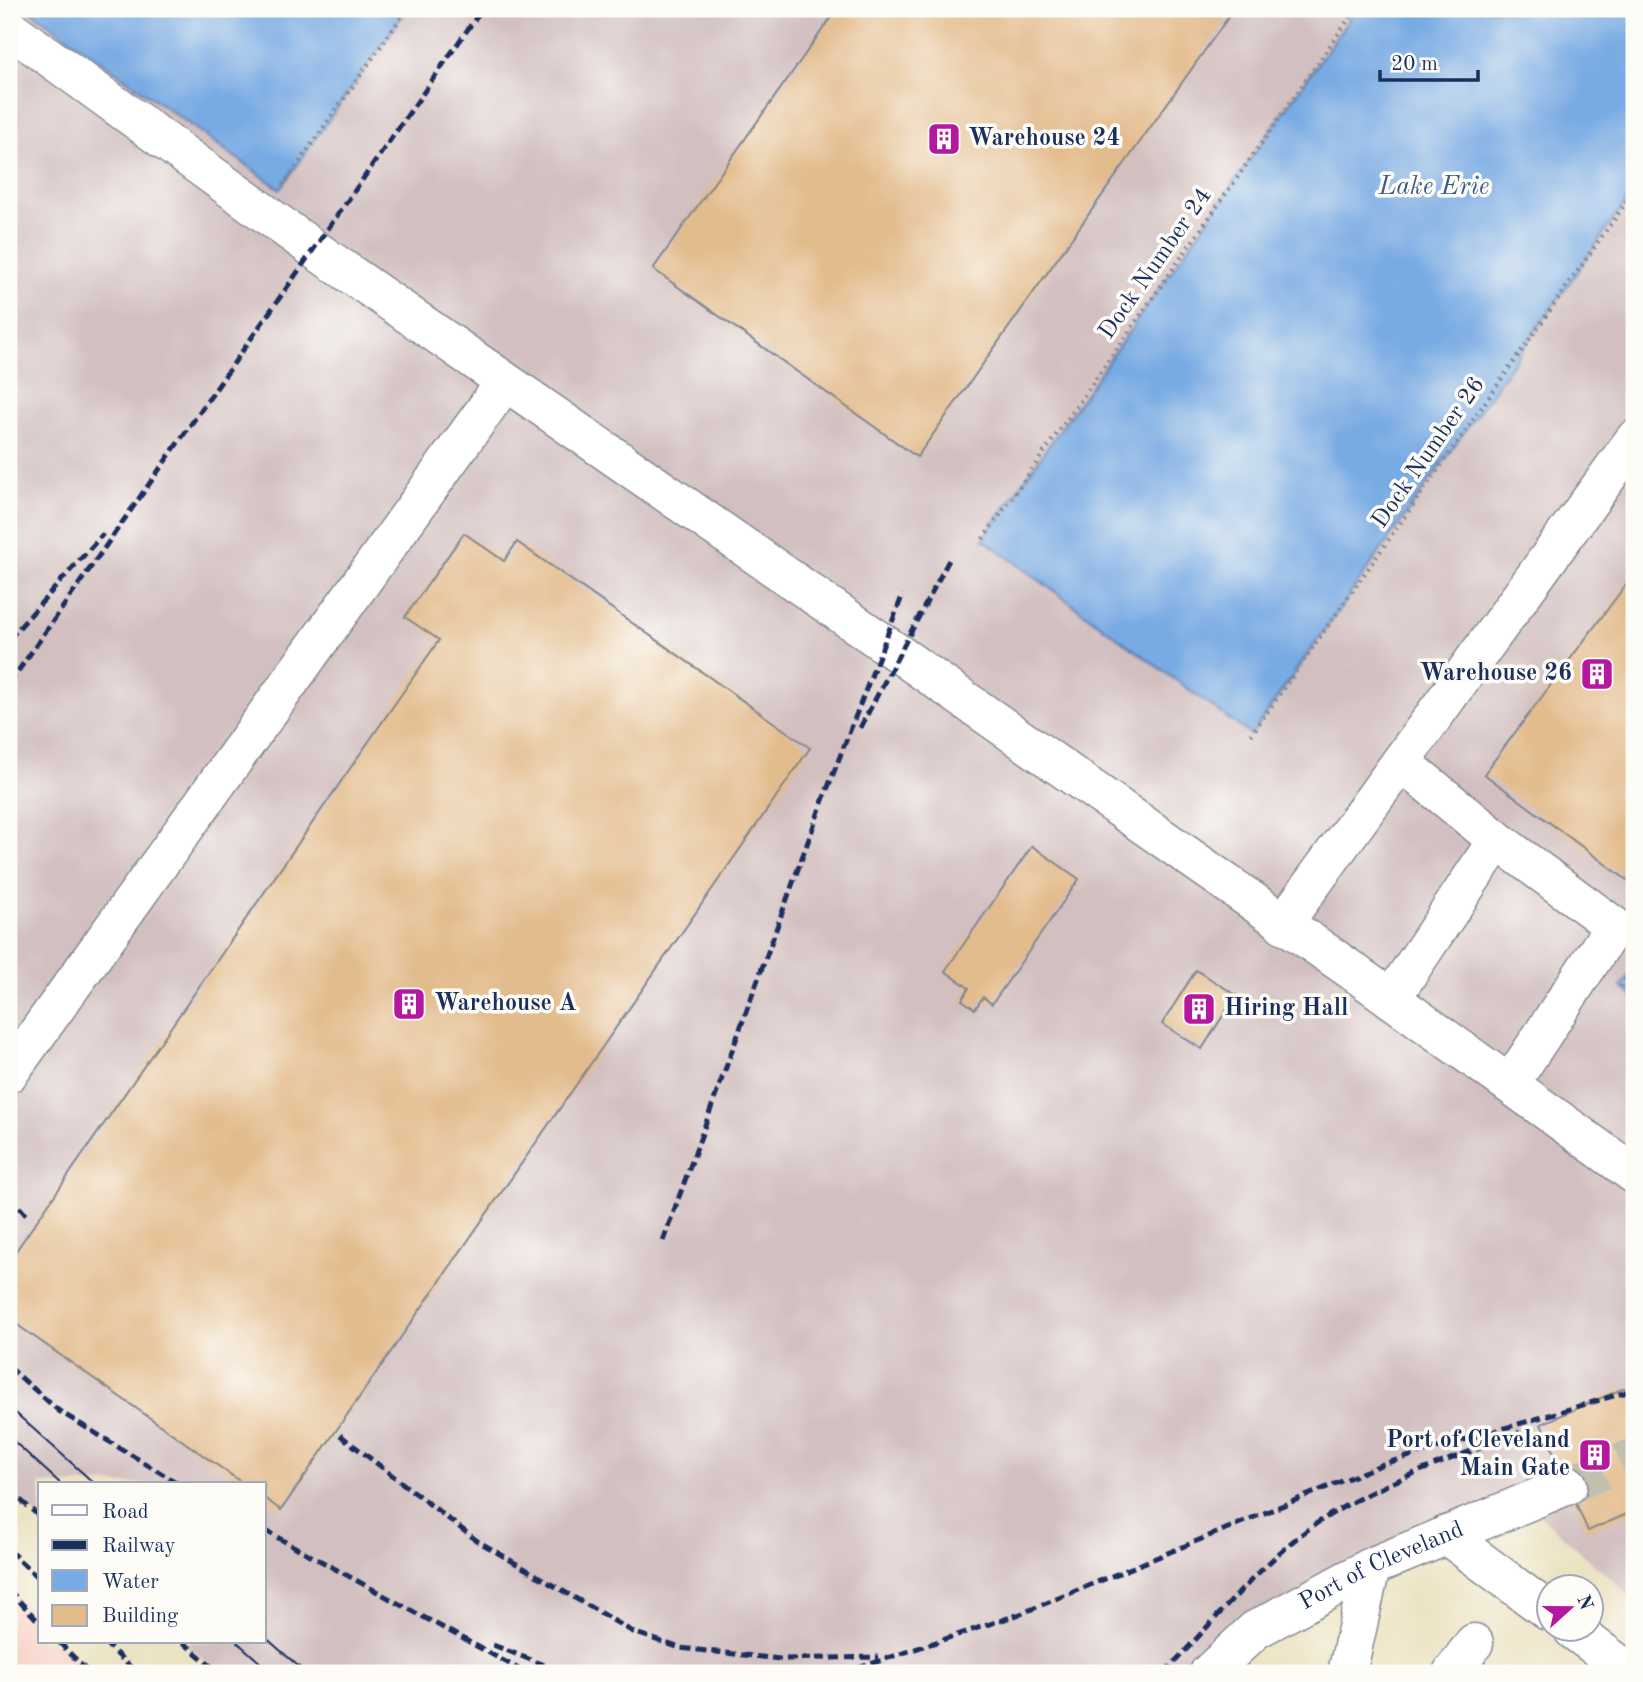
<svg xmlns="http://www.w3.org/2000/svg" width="1643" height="1682" viewBox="0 0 1643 1682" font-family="'Old Standard TT',serif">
	<rect width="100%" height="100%" fill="#fdfcf7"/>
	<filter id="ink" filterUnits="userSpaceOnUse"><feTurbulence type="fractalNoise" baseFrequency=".0143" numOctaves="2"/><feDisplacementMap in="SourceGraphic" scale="14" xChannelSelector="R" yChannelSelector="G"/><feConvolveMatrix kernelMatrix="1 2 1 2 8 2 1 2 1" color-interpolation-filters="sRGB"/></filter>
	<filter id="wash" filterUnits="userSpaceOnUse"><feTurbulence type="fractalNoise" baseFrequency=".00686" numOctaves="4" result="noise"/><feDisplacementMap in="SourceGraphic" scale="28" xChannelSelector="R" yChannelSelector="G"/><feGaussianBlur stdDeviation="1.57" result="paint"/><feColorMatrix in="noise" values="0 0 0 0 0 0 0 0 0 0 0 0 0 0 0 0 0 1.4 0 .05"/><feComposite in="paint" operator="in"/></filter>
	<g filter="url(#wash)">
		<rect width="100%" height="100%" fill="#ece3c3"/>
		<path fill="#f7d1c7" d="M9 1590 40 1623V1642H59L89 1673H9Z"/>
		<path fill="#d2bfc0" d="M9 9H28L280 188 407 9H1356L983 539 1251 734 1634 191V967L1621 986 1634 997V1600L1524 1501 1194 1673H219L183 1642H264V1484H40V1517L9 1490Z"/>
		<path fill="#78aae3" stroke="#4a6ca0" stroke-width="2" d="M28 9H407L280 189Z
			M1356 9H1634V191L1251 735 983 539Z
			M1634 967V997L1621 987Z"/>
		<g id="blocks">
			<path fill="#e3bc8d" d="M837 9H1234L917 457 653 269Z
				M464 533 504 561 517 542 810 748 281 1510 264 1498V1484H244L9 1319V1261L439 640 405 617Z
				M1634 574V870L1627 880 1484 774Z
				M1032 846 1079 879 992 1004 983 997 975 1009 962 1000 969 988 945 971Z
				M1196 970 1236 995 1202 1049 1162 1024Z
				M1624 1388 1634 1410V1511L1588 1531 1541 1424Z"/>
		</g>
	</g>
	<g filter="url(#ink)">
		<use href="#blocks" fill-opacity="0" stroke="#848990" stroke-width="2"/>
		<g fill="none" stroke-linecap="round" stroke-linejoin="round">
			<path stroke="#c2bfaf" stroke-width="38" stroke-dasharray="38 19" stroke-linecap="butt" d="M1568 1485 1634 1457"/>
			<defs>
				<g id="minor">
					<path d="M9 28 314 249 899 654 1351 970 1634 1174"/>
					<path d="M1401 762 1497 840 1614 926 1510 1084"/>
					<path d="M1283 924 1634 440"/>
					<path d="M1391 999 1497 840"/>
					<path d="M9 1073 505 382"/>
					<path d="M1446 1535 1548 1611"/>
					<path d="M1573 1630 1631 1673"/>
					<path id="s1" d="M1209 1673 1255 1630 1371 1567 1568 1485"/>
					<path d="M1347 1673 1371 1567"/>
					<path d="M1452 1673 1474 1643"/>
				</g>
			</defs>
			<use href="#minor" stroke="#848990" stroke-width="41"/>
			<path stroke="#848990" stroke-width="4.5" stroke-dasharray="2 5" stroke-linecap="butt" d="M283 185 407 9
				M983 539 1356 9
				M1251 735 1634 191
				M1621 987 1634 967"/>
			<use href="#minor" stroke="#fff" stroke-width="38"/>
			<path stroke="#1b2f5e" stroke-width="2" d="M9 1407 95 1484
				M9 1437 61 1484
				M264 1636 306 1673
				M237 1642 272 1673"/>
			<path stroke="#1b2f5e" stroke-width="5" stroke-dasharray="10 5" stroke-linecap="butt" d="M9 639 103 534
				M9 684 482 9
				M860 728 950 558
				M9 1196 29 1218
				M663 1241 823 800 903 594
				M9 1367 59 1411 179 1484
				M340 1435 476 1540 633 1632 680 1648 780 1659 878 1657
				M9 1490 40 1517
				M264 1530 526 1673
				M9 1550 40 1580
				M9 1590 40 1623
				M59 1642 89 1673
				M104 1642 137 1673
				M183 1642 219 1673
				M493 1645 564 1673
				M843 1673 1020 1614 1383 1464 1627 1392
				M1164 1673C1204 1632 1243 1585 1286 1547 1351 1490 1442 1464 1520 1432"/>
		</g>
	</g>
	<defs>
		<symbol id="building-square" viewBox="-11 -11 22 22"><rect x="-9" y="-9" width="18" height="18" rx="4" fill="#b5179e" stroke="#fdfcf7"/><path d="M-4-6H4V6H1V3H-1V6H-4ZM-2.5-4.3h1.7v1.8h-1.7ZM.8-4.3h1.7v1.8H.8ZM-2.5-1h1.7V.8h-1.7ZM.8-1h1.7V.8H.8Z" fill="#fff"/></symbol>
	</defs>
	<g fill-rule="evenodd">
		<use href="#building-square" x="925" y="120" width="38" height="38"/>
		<use href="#building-square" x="1578" y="655" width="38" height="38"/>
		<use href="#building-square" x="390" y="985" width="38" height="38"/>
		<use href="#building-square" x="1180" y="990" width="38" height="38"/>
		<use href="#building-square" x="1576" y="1436" width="38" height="38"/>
	</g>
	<g text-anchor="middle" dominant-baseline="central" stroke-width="7" stroke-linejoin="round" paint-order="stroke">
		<g font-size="24" font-weight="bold" fill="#1b2f5e" stroke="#fdfcf7" text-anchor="start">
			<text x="968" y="139">Warehouse 24</text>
			<text x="1572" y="674" text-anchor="end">Warehouse 26</text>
			<text x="434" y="1004">Warehouse A</text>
			<text x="1224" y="1009">Hiring Hall</text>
			<text x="1570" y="1441" text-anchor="end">Port of Cleveland<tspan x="1570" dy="28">Main Gate</tspan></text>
		</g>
		<g font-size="24" fill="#1b2f5e" stroke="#fdfcf7">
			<text transform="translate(1156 264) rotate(-55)">Dock Number 24</text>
			<text transform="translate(1429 453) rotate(-55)">Dock Number 26</text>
			<text stroke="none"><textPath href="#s1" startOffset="205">Port of Cleveland</textPath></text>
		</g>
		<g font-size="26" font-style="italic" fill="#3c5a8d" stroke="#fdfcf7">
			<text x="1434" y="187">Lake Erie</text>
		</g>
	</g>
	<rect width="1643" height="1682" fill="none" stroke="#fdfcf7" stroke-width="35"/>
	<rect x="38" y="1482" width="228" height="161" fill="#fdfcf7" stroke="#a3aaba" stroke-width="2"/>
	<rect x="52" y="1505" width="35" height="10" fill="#ffffff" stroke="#a3aaba" stroke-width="2"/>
	<text x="102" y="1518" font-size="21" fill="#1b2f5e">Road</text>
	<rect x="52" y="1540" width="35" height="10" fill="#1b2f5e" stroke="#a3aaba" stroke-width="2"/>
	<text x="102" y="1552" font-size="21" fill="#1b2f5e">Railway</text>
	<rect x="52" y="1570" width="35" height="21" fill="#78aae3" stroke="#a3aaba" stroke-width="2"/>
	<text x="102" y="1588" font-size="21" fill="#1b2f5e">Water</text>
	<rect x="52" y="1605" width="35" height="21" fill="#e3bc8d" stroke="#a3aaba" stroke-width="2"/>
	<text x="102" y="1622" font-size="21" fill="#1b2f5e">Building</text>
	<g transform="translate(1570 1608) rotate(69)"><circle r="33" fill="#fdfcf7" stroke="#a3aaba" stroke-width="2"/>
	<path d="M0-5L12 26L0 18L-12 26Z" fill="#b5179e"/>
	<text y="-10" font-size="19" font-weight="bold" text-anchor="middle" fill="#1b2f5e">N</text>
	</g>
	<path d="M1380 70v10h98v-10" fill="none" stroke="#1b2f5e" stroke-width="3.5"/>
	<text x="1391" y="70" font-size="21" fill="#1b2f5e" stroke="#fdfcf7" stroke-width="5" paint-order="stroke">20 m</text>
</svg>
